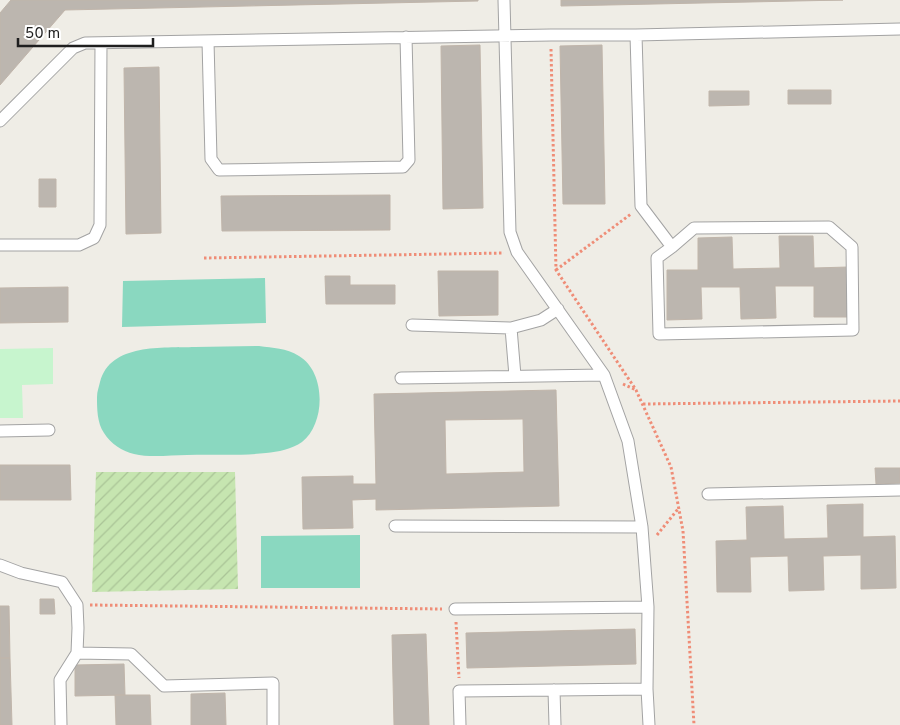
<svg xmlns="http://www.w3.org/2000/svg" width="900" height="725" viewBox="0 0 900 725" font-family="Overpass,sans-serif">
	<defs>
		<pattern id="garden-furrows" width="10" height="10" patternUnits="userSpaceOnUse" patternTransform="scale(1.25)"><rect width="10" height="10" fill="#c6e5b0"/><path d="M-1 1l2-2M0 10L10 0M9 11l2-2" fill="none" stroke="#aac497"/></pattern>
	</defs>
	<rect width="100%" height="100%" fill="#efede6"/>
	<path fill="#c7f5ce" d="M53 348V384L22 385 23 418H0V349Z"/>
	<path fill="url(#garden-furrows)" d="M96 472H235L238 589 92 592Z"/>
	<path fill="#8ad8c0" d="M265 278 266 323 122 327 123 281Z
		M259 346C273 348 286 348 299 356 326 372 326 423 302 442 292 449 278 452 266 453 240 456 213 454 187 455 170 455 151 458 134 454 122 451 111 444 104 433 97 423 97 408 97 397 97 391 99 387 100 382 110 343 163 348 195 347 216 347 237 346 259 346Z
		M360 535V588H261V536Z"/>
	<path fill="#bcb6af" stroke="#c0b5aa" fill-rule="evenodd" d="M11 0H478V1L65 10 0 85V13Z
		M561 0H843L561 6Z
		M480 45 483 208 443 209 441 46Z
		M602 45 605 204H563L560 46Z
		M159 67 161 233 126 234 124 68Z
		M788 90H831V104H788Z
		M709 91H749V105L709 106Z
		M39 179H56V207H39Z
		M390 195V230L222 231 221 196Z
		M779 236H813L814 268 848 267 849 317H814V286H775L776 318 741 319 740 287H701L702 319 667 320V270H698V238L732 237 733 269 780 268Z
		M438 271H498V315L439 316Z
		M325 276H350V285H395V304H326Z
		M68 287V322L0 323V288Z
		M556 390 559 506 376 510V499L352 500 353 528 303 529 302 477 353 476V484H376L374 394ZM523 419 524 472 446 474 445 420Z
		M0 465H70L71 500H0Z
		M875 468H900V483L876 484Z
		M863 504V537L895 536 896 588 861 589V555L823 556 824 590 789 591 788 556 750 557 751 592H717L716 541 747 540 746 507 783 506 784 539 828 538 827 505Z
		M40 599H54L55 614H40Z
		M0 606H9L10 658H0Z
		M635 629 636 664 467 668 466 633Z
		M426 634 429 725H394L392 635Z
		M0 658H10L12 725H0Z
		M124 664 125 695 75 696V665Z
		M225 693 226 725H191V694Z
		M115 695H150L151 725H116Z"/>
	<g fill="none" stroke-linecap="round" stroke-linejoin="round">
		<defs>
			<path id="lane" d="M504 0 510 232 517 252 604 375 628 441 642 527 648 607
				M636 35 641 206 672 247 694 228 829 227 852 247 853 330 659 334 657 258 672 247
				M208 41 211 159 219 170 403 167 409 160 406 37
				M0 121 73 48 85 43 551 35H636L900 29
				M0 245H79L94 238 100 225 101 43
				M412 325 511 328 541 320 558 309
				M511 328 515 376
				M401 378 604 375
				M0 431 49 430
				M708 494 900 490
				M395 526 642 527
				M0 565 21 573 62 582 77 605 78 628 77 653 131 654 164 686 273 683V725
				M455 609 648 607 647 689 649 725
				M554 690 555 725
				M61 725 60 680 77 653
				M460 725 459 691 647 689"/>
		</defs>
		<use href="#lane" stroke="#a3a3a3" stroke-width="13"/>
		<path stroke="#ef8d77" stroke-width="3" stroke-dasharray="2.5 2.5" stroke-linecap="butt" d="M551 49 556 270 636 390 671 467 683 531 694 725
			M204 258 504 253
			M556 270 631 214
			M623 384 636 390
			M643 404 900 401
			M657 535 678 509
			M90 605 442 609
			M456 622 459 678"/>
		<use href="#lane" stroke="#fff" stroke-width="11"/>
	</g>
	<path d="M18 38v8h135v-8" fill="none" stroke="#1f1f1f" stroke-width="2.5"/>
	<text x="25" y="38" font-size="15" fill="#1f1f1f" stroke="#ffffff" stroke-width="4" paint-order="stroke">50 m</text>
</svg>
